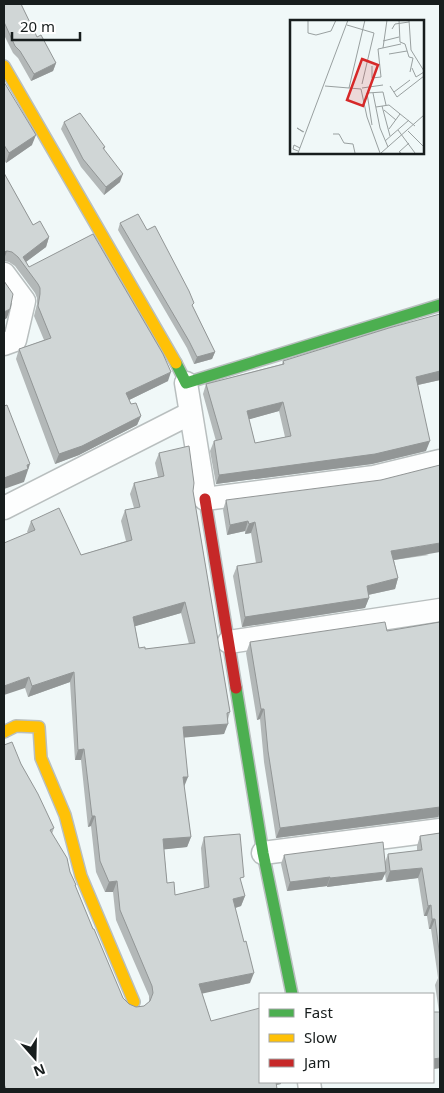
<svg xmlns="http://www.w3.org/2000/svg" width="444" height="1093" viewBox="0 0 444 1093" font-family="'Noto Sans',sans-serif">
	<rect width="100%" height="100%" fill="#f0f8f8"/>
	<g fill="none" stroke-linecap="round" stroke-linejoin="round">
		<defs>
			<path id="street" d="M4 274 24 301 15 340 4 344
				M186 383 205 499 374 477 440 461
				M4 508 191 413
				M229 642 440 610
				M263 853 440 830
				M309 1082 310 1089"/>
			<path id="fast" d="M176 363 186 383 440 305
				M236 688 263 853 292 994"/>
			<path id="slow" d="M4 66 176 363
				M4 732 16 726 39 727 41 758 65 815 81 876 134 1002"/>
			<path id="jam" d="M205 499 236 688"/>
		</defs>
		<use href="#street" stroke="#b9bfbf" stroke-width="25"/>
		<use href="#fast" stroke="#b9bfbf" stroke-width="14"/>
		<use href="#slow" stroke="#b9bfbf" stroke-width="14"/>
		<use href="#jam" stroke="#b9bfbf" stroke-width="14"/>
		<use href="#street" stroke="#fdfefe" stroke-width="22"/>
		<use href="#fast" stroke="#4caf50" stroke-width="11"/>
		<use href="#slow" stroke="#ffc107" stroke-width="11"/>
		<use href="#jam" stroke="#c62828" stroke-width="11"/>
	</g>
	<path fill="#b3b8b8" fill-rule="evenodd" d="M4 4 37 37 56 63 53 71 31 81 18 58 13 53 4 35Z
		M4 82 32 145 6 163 4 160Z
		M64 122 105 147 104 150 120 182 104 195 81 167 61 129Z
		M4 173 33 225 49 237 46 247 26 262 29 267 168 381 129 400 131 404 141 416 137 425 79 455 55 464 16 359 19 349 44 340 34 316 37 304V298L35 293 15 266 9 262 4 261Z
		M120 223 147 230 193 307 215 352 212 359 194 364 187 348 118 230Z
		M440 314V380L418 385 426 451 372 464 216 484 210 451 214 441H216L203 394 206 384 282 364 283 361ZM279 411 285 437 255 443 249 419Z
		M159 453 193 491 230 712 224 734 184 737V787L191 837 187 847 164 849 167 883 175 895 204 888 201 848 204 837 241 883 245 896 241 906 235 908 250 983 202 993 211 1021 281 1084 276 1085 277 1089H4V745L21 764 54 828 52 834 70 872 76 885 75 886 93 929 123 998 129 1004 136 1007 144 1006 149 1002V996L116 920 113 892H105L96 872 91 826 88 827 81 760H75L70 682 28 697 25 688 28 533 27 532 31 521 81 555 126 541 121 521 125 510 134 508 130 494 134 483 158 477 155 463ZM181 613 189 644 145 649 139 648 135 626Z
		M226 500 429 555 394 560 398 578 395 589 368 595 369 598 365 608 242 627 233 576 237 566 256 563 251 533 245 534V531L227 535 223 510Z
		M440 622V817L276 838 264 762 260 719 257 720 246 653 250 642 387 631Z
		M440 833V1068L433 1069 439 1012 435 985 438 978 431 929H429L427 916H424L418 878 386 882 385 873 382 880 327 887V886L287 891 281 864 284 855 385 862 388 854 417 851V846L420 836Z"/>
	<path fill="#929696" d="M56 63 53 71 31 81 34 74Z
		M36 135 32 145 6 163 9 153Z
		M123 174 120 182 104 195 106 187Z
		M49 237 46 247 23 264V257Z
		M7 251 4 259V252Z
		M10 309 7 318 4 320V312Z
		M215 352 212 359 194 364 197 357Z
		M440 371V380L413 386 416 377Z
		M171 372 168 381 123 403 126 393Z
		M283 402 279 411 243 421 247 411Z
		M141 416 137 425 79 455 55 464 59 454Z
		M430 441 426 451 372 464 216 484 219 475Z
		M30 464 24 482 4 489V478Z
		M248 521 245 531 227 535 230 525Z
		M255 522 251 533 245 534 249 524Z
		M440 543V552L388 561 391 551Z
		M398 578 395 589 363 596 367 586Z
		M369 598 365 608 242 627 245 617Z
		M185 602 181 613 129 628 133 617Z
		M74 672 70 682 28 697 32 686Z
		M29 677 25 688 4 695V686Z
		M261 709H264L260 719 257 720Z
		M228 724 224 734 180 738 183 727Z
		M84 749 81 760H75L78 750Z
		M183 777H188L184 787Z
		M440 807V812L438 817 276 838 280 828Z
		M92 816H95L91 826 88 827Z
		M191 837 187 847 159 850 163 839Z
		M422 868 418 878 386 882 390 871Z
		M386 872 382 880 327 887 330 878Z
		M330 877 327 886 287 891 290 882Z
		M117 881 113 892H105L109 882Z
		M245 896 241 906 229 910 233 899Z
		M431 905 427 916H424L428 906Z
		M432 919H435L431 929H429Z
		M254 973 250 983 196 995 199 984Z
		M440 1058V1068L433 1069V1059Z
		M272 1082H281V1084L270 1086Z"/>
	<path fill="#d0d6d6" stroke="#929696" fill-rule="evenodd" d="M4 4H21L37 37 41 35 56 63 34 74 20 51 15 46 4 22Z
		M4 82 36 135 9 153 4 145Z
		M80 113 105 147 103 148 123 174 106 187 83 159 64 122Z
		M4 173 33 225 40 221 49 237 23 257 29 267 93 234 163 354 171 372 126 393 131 404 136 403 141 416 82 446 59 454 19 349 51 338 38 306 40 294V288L38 284 18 257 12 252 7 251 4 252Z
		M138 214 147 230 155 226 189 291 194 303 192 305 215 352 197 357 189 341 120 223Z
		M4 281 13 294 10 309 4 312Z
		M440 314V371L416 377 430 441 375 454 219 475 214 441 222 439 206 384 284 364 283 361 389 328ZM283 402 291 436 255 443 247 411Z
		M7 405 30 464 27 465 28 469 4 478V406Z
		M189 446 194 483 193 491 230 712 227 713 228 724 183 727 188 777H183L191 837 163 839 167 883 174 882 175 895 209 887 204 837 240 834 244 877 240 878 245 896 233 899 244 942 246 941 254 973 199 984 211 1021 260 1008V1082H276L277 1089H6L4 1084V745L12 742 21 764 38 794 54 828 50 830 67 858 70 872 76 885H75L93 929H94L123 998 129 1004 136 1007 144 1006 150 1001 153 993 152 986 120 910 117 881 109 882 100 861 95 816H92L84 749 78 750 74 672 32 686 29 677 4 686V543L35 530 31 521 59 508 81 555 132 540 125 510 140 507 134 483 164 476 159 453ZM185 602 195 643 145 649V647L139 648 133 617Z
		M440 465V543L391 551 398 578 367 586 369 598 245 617 237 566 262 562 255 522 249 524 248 521 230 525 226 500 381 480Z
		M385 622 387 631 440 622V807L280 828 268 751 264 709H261L250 642Z
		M440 833V958L435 919H432L431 905 428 906 422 868 390 871 388 854 422 850 420 836Z
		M383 842 386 872 330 878V877L290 882 284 855Z
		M433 1012H440V1058L433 1059Z"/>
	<g transform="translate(290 20)">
		<rect width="134" height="134" fill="#f0f8f8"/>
		<path fill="none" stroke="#99a0a0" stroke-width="1" d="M18 0V13L26 15 41 11 46 0M109 0 110 22 115 24 119 37 123 38 120 52M119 0 121 30 134 51M57 5 84 13 72 64M102 9 105 4 119 2M93 21 109 17M93 28 97 0M99 34 117 31M82 46V58L91 57 88 29 111 24M122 48 126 57 134 52M35 66 71 69 77 97 90 133M100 66 107 77 134 56M59 68 75 0M72 68 93 65M104 72 120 60M83 73 90 108 98 127M92 86 100 116M86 87 99 85 125 106M94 90 106 100M82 105 77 73 93 72 96 85M99 109 110 94M108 110 125 133M118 111 134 127M13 112 7 108 14 112M43 114H49L54 123 63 124 65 133M95 121 119 100M8 131 3 129 4 125 10 128M8 133 58 0M91 133 134 95M111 133 109 132 119 123"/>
		<path fill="#d62828" fill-opacity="0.15" stroke="#d62828" stroke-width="2.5" d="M72 39 88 45 73 86 57 80Z"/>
		<rect width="134" height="134" fill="none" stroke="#171d1d" stroke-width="2.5"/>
	</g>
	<rect width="444" height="1093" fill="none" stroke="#171d1d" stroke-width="10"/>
	<rect x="259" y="993" width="175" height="90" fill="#ffffff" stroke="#a2a5a5"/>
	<rect x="269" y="1009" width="25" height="8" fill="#4caf50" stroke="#a2a5a5"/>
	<text x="304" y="1018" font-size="15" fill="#171d1d">Fast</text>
	<rect x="269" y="1034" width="25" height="8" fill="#ffc107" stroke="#a2a5a5"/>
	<text x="304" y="1043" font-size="15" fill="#171d1d">Slow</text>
	<rect x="269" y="1059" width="25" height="8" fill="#c62828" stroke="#a2a5a5"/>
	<text x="304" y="1068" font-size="15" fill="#171d1d">Jam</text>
	<g transform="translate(35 1058) rotate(160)" stroke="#ffffff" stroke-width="4" paint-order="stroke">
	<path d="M0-4L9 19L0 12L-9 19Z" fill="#171d1d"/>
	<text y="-8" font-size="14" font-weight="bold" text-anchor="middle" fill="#171d1d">N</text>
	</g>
	<path d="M12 32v8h68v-8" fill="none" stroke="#171d1d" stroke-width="2.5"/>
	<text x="20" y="32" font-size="15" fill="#171d1d" stroke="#ffffff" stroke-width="4" paint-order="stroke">20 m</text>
</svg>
